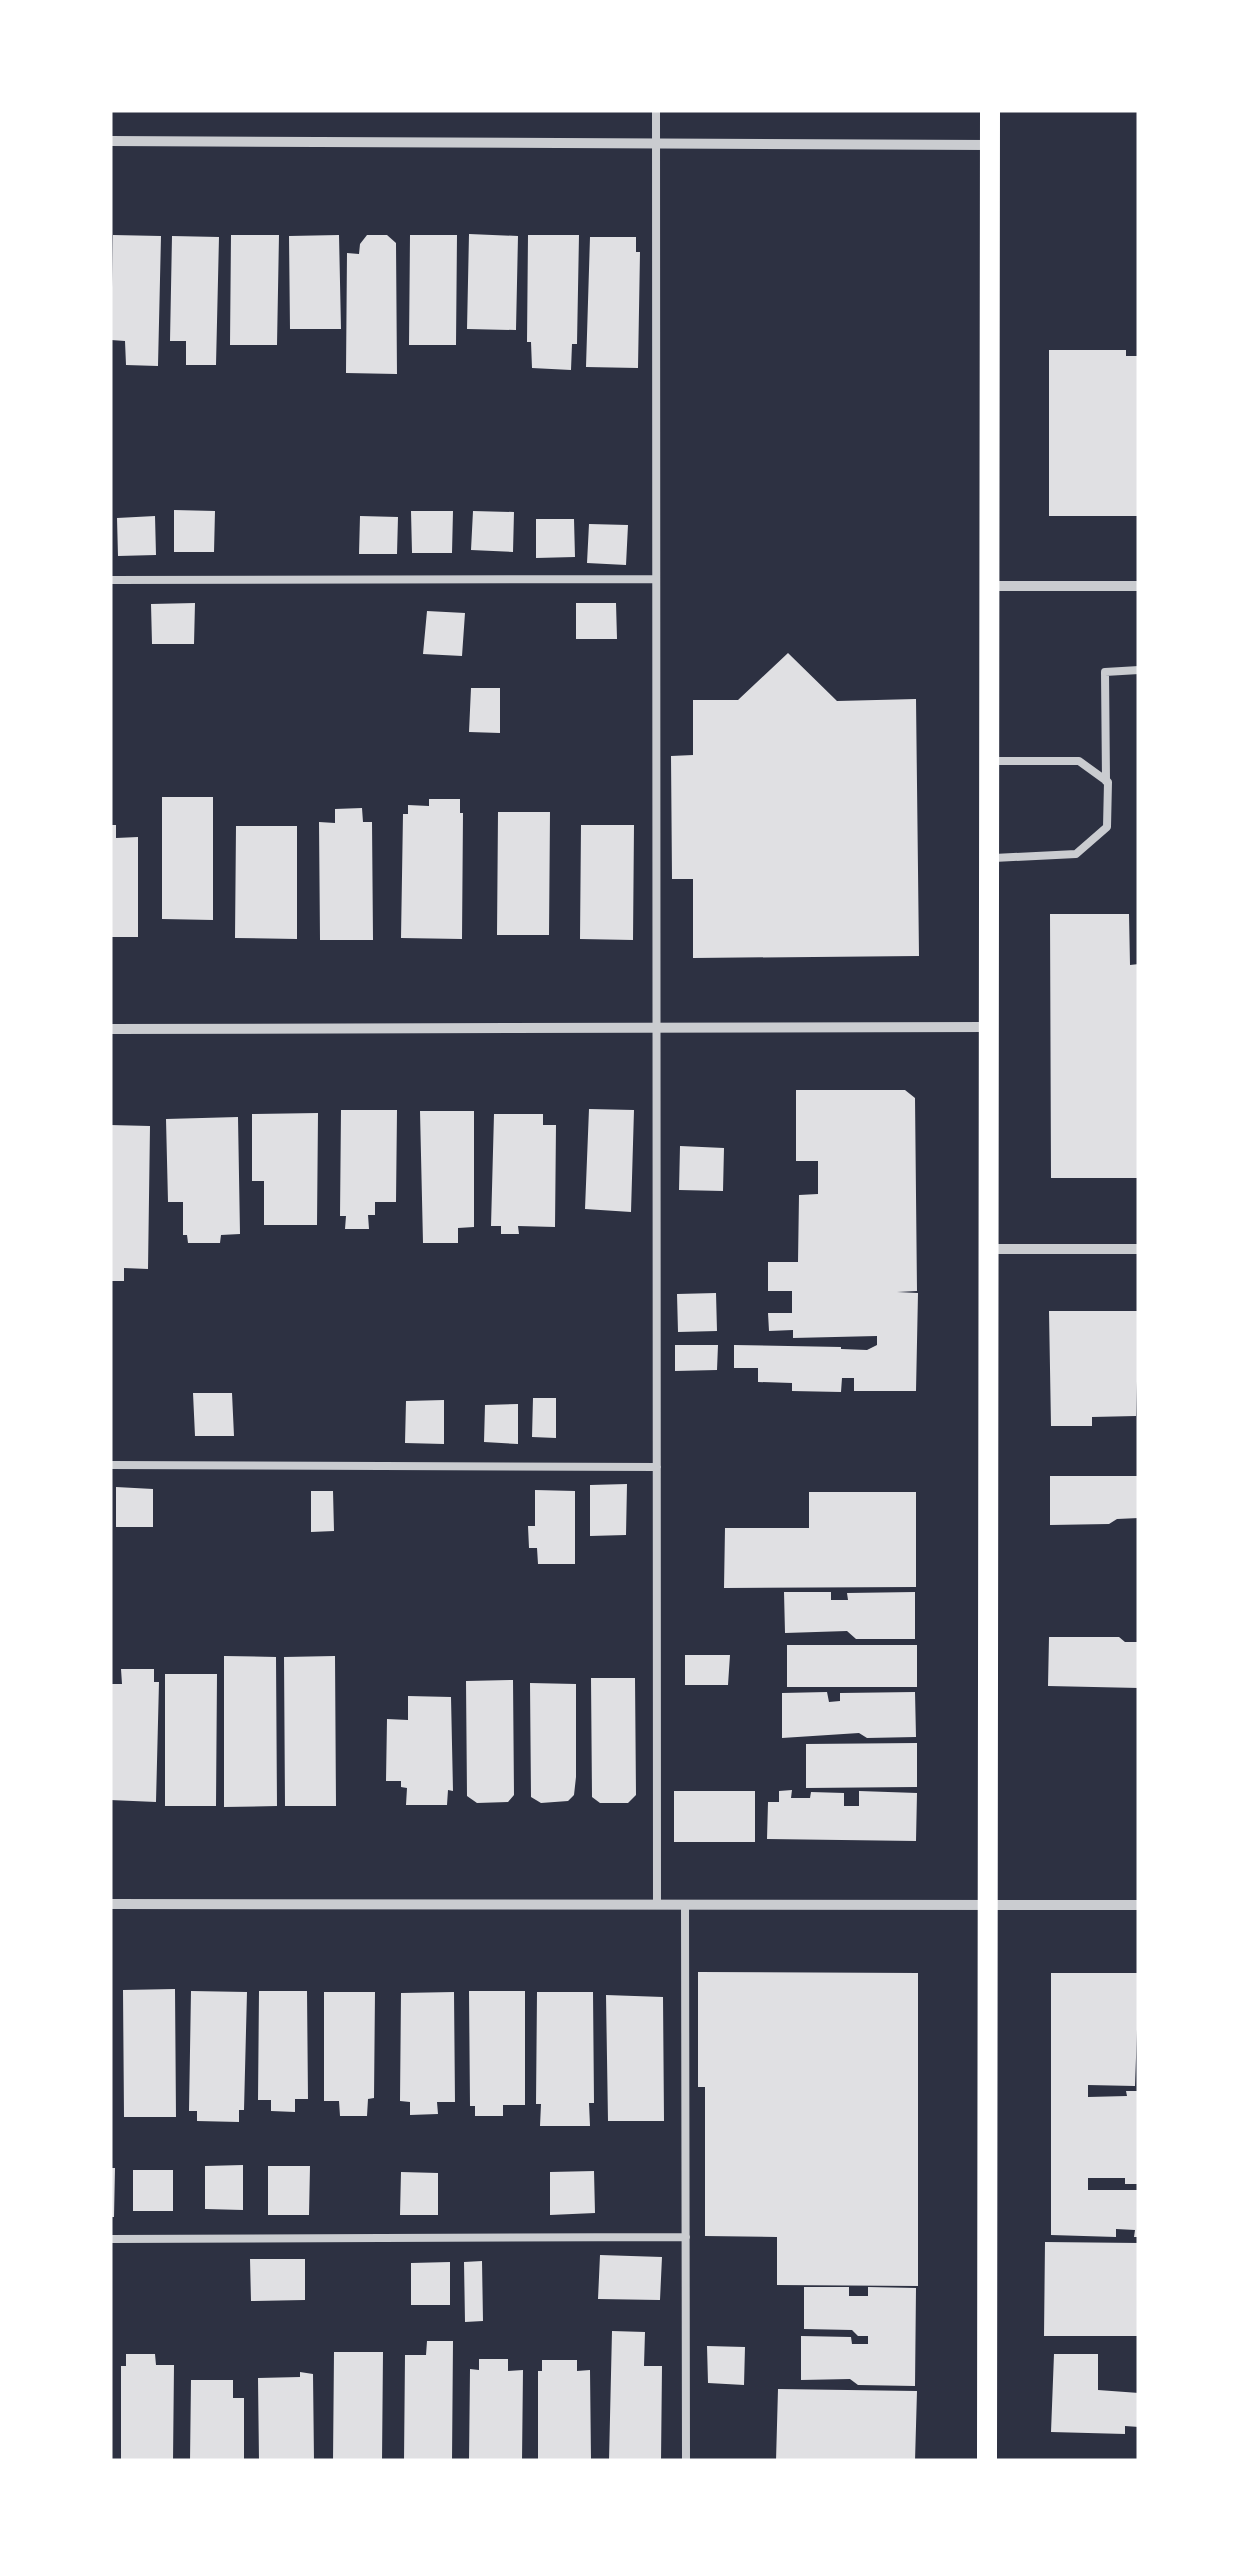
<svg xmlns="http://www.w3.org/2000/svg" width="1249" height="2571" viewBox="0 0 1249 2571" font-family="'Fira Sans',sans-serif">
	<rect width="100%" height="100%" fill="#2d3142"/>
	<path fill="#e0e0e3" d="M469 234 518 236 516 330 467 329Z
		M113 235 161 236 158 366 126 365 125 341 111 340Z
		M231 235H279L277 345H230Z
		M339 235 341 329H290L289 236Z
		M367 235H387L396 243 397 374 346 373 347 253 359 254 360 244Z
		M410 235H457L456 345H409Z
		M528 235H579L577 344H572L571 370 532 368 531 342H527Z
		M172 236 219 237 216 365H186V341H170Z
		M590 237H636V252H640L638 368 586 367Z
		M1049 350H1126V356H1139V516H1049Z
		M174 510 215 511 214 552H174Z
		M411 511H453L452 553H412Z
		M473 511 514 512 513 552 471 550Z
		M155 516 156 555 118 556 117 518Z
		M360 516 398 517 397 554H359Z
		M536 519H574L575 557 536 558Z
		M589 524 628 525 626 565 587 563Z
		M195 603 194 644H152L151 604Z
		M576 603H616L617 639H576Z
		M427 611 465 613 462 656 423 654Z
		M788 653 837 701 916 699 919 956 693 958V879H672L671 756 693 755V700H738Z
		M471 688H500V733L469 732Z
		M162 797H213V920L162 919Z
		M429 799H460V813H463L462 939 401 938 403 814H408V805L429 806Z
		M362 808 363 822H372L373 940H320L319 822 335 823V809Z
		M498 812H550L549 935H497Z
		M110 825H116V838L138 837V937H110Z
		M581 825H634L633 940 580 939Z
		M236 826H297V939L235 938Z
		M1050 914H1129L1130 965 1139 964V1178H1051Z
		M796 1090H905L915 1098 917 1291 897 1292 918 1293 916 1391H854V1378H842L841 1392 792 1391V1383L758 1382V1368H734V1345L841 1347V1349L867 1350 877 1345V1336L793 1338V1330L769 1331 768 1313H792V1291H768V1262H798L799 1195 818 1194V1161H796Z
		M589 1109 634 1110 631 1212 585 1209Z
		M341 1110H397L396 1202H375V1215H368L369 1229H345L346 1216H340Z
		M420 1111H474V1227L458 1228V1243H423Z
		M318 1113 317 1225H264V1181H252V1114Z
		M494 1114H543V1125H556L555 1227 518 1226 519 1234H501V1226H491Z
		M238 1117 240 1234 221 1235 220 1243H188L187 1235H183V1202H168L166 1119Z
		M110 1125 150 1126 148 1269 124 1268V1281H110Z
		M680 1146 724 1148 723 1191 679 1190Z
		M716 1293 717 1331 678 1332 677 1294Z
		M1049 1311H1139L1136 1416 1092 1417V1426H1051Z
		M675 1345H718L717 1370 675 1371Z
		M193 1393H232L234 1436H195Z
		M533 1398H556V1438L532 1437Z
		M444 1400V1444L405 1443 406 1401Z
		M518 1404V1444L484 1442 485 1405Z
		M1050 1476H1139V1518L1117 1519 1109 1524 1050 1525Z
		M627 1484 626 1535 590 1536V1485Z
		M116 1487 153 1489V1527H116Z
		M535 1490 575 1491V1564H538L537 1548H529L528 1526H535Z
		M311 1491H333L334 1531 311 1532Z
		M809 1492H916V1587L724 1588 725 1528H809Z
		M784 1592H831V1600H848L847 1593 915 1592V1639H856L847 1631 785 1633Z
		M1049 1637H1119L1125 1642H1139V1688L1048 1686Z
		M787 1645H917V1687H787Z
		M685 1655H730L728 1685H685Z
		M224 1656 276 1657 277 1806 224 1807Z
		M335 1656 336 1806H285L284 1657Z
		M121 1669H154V1682H159L156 1802 110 1800V1684H122Z
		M165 1674H217L216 1806H165Z
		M591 1678H635L636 1795 628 1803H600L592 1797Z
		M513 1680 514 1795 508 1802 477 1803 467 1796 466 1681Z
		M530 1683 576 1684V1777L574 1795 568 1801 541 1803 531 1797Z
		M827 1692 829 1702 840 1701V1693L915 1692 916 1737 867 1738 859 1733 782 1738V1693Z
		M408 1696 451 1697 453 1791 448 1790 447 1805H406L407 1788 401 1787V1781H386L387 1719 408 1720Z
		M917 1743V1787L806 1788V1744Z
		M792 1790 791 1798H810L811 1792 844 1793V1806H859V1791L917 1793 916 1841 767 1839 768 1802H779V1791Z
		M674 1791H755V1842H674Z
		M698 1972 918 1973V2286L777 2285V2237L705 2236V2087H698Z
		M1051 1973H1139L1135 2086 1088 2085V2097L1127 2096 1126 2091H1139V2184H1125V2178H1088V2190H1139V2237H1134L1135 2230 1116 2229V2237L1051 2235Z
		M175 1989 176 2117H124L123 1990Z
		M191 1991 247 1992 244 2110H239V2122L197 2121V2111H189Z
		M259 1991H307L308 2099H295V2112L271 2111V2100H258Z
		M469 1991H525V2105H503V2116H475V2106H470Z
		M324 1992H375L374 2098 368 2099 367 2116H340L339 2101H324Z
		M454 1992 455 2102H437L438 2114 410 2115V2102L400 2101 401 1993Z
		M537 1992H593L594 2103H589L590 2126H540L541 2104H536Z
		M606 1995 663 1997 664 2121H608Z
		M243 2165V2210L205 2209V2166Z
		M268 2166H310L309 2215H268Z
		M110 2168H115L114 2217H110Z
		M133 2170H173V2211H133Z
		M594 2171 595 2213 550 2215V2172Z
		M401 2172 438 2173V2215H400Z
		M1045 2242 1139 2243V2336H1044Z
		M600 2255 662 2257 660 2300 598 2299Z
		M250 2259H305V2300L251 2301Z
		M482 2261 483 2321 465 2322 464 2262Z
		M450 2262V2305H411V2263Z
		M804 2287H849V2296H868V2287L916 2288 915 2386 858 2385 850 2379 801 2380V2336L851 2337 852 2344H868V2336H858L852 2330 804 2329Z
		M612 2331 645 2332 644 2366H662L661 2461H609Z
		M427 2341H453L452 2461H404L405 2355H426Z
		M707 2346 745 2347 744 2385 708 2383Z
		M334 2352H383L382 2461H333Z
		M126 2354H155L156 2365H174L173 2461H121V2366H126Z
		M1054 2354H1098V2390L1139 2393V2427L1125 2426V2434L1051 2432Z
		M479 2359H508V2371L523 2370 522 2461H469L470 2369 479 2370Z
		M542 2360H577V2371L590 2370 591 2461H538V2371H542Z
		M300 2372 313 2374 314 2461H259L258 2378 300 2377Z
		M191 2380H233V2398H244V2461H190Z
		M778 2389 917 2391 915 2461H776Z"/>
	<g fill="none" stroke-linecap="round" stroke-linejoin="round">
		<path stroke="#caccd0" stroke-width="8" d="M656 110 657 1905
			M110 580 656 579
			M992 761H1079L1108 782 1107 827 1076 854 994 858
			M1106 781 1105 672 1139 670
			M110 1465 657 1467
			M685 1905 686 2461
			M110 2239 686 2237"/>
		<path stroke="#caccd0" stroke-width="10" d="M110 141 989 145
			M989 586H1139
			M110 1029 988 1027
			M989 1249H1139
			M110 1904 1139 1905"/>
		<path stroke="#fff" stroke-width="20" d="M987 2461 990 110"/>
	</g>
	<rect width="1249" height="2571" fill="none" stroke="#ffffff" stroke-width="225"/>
</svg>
